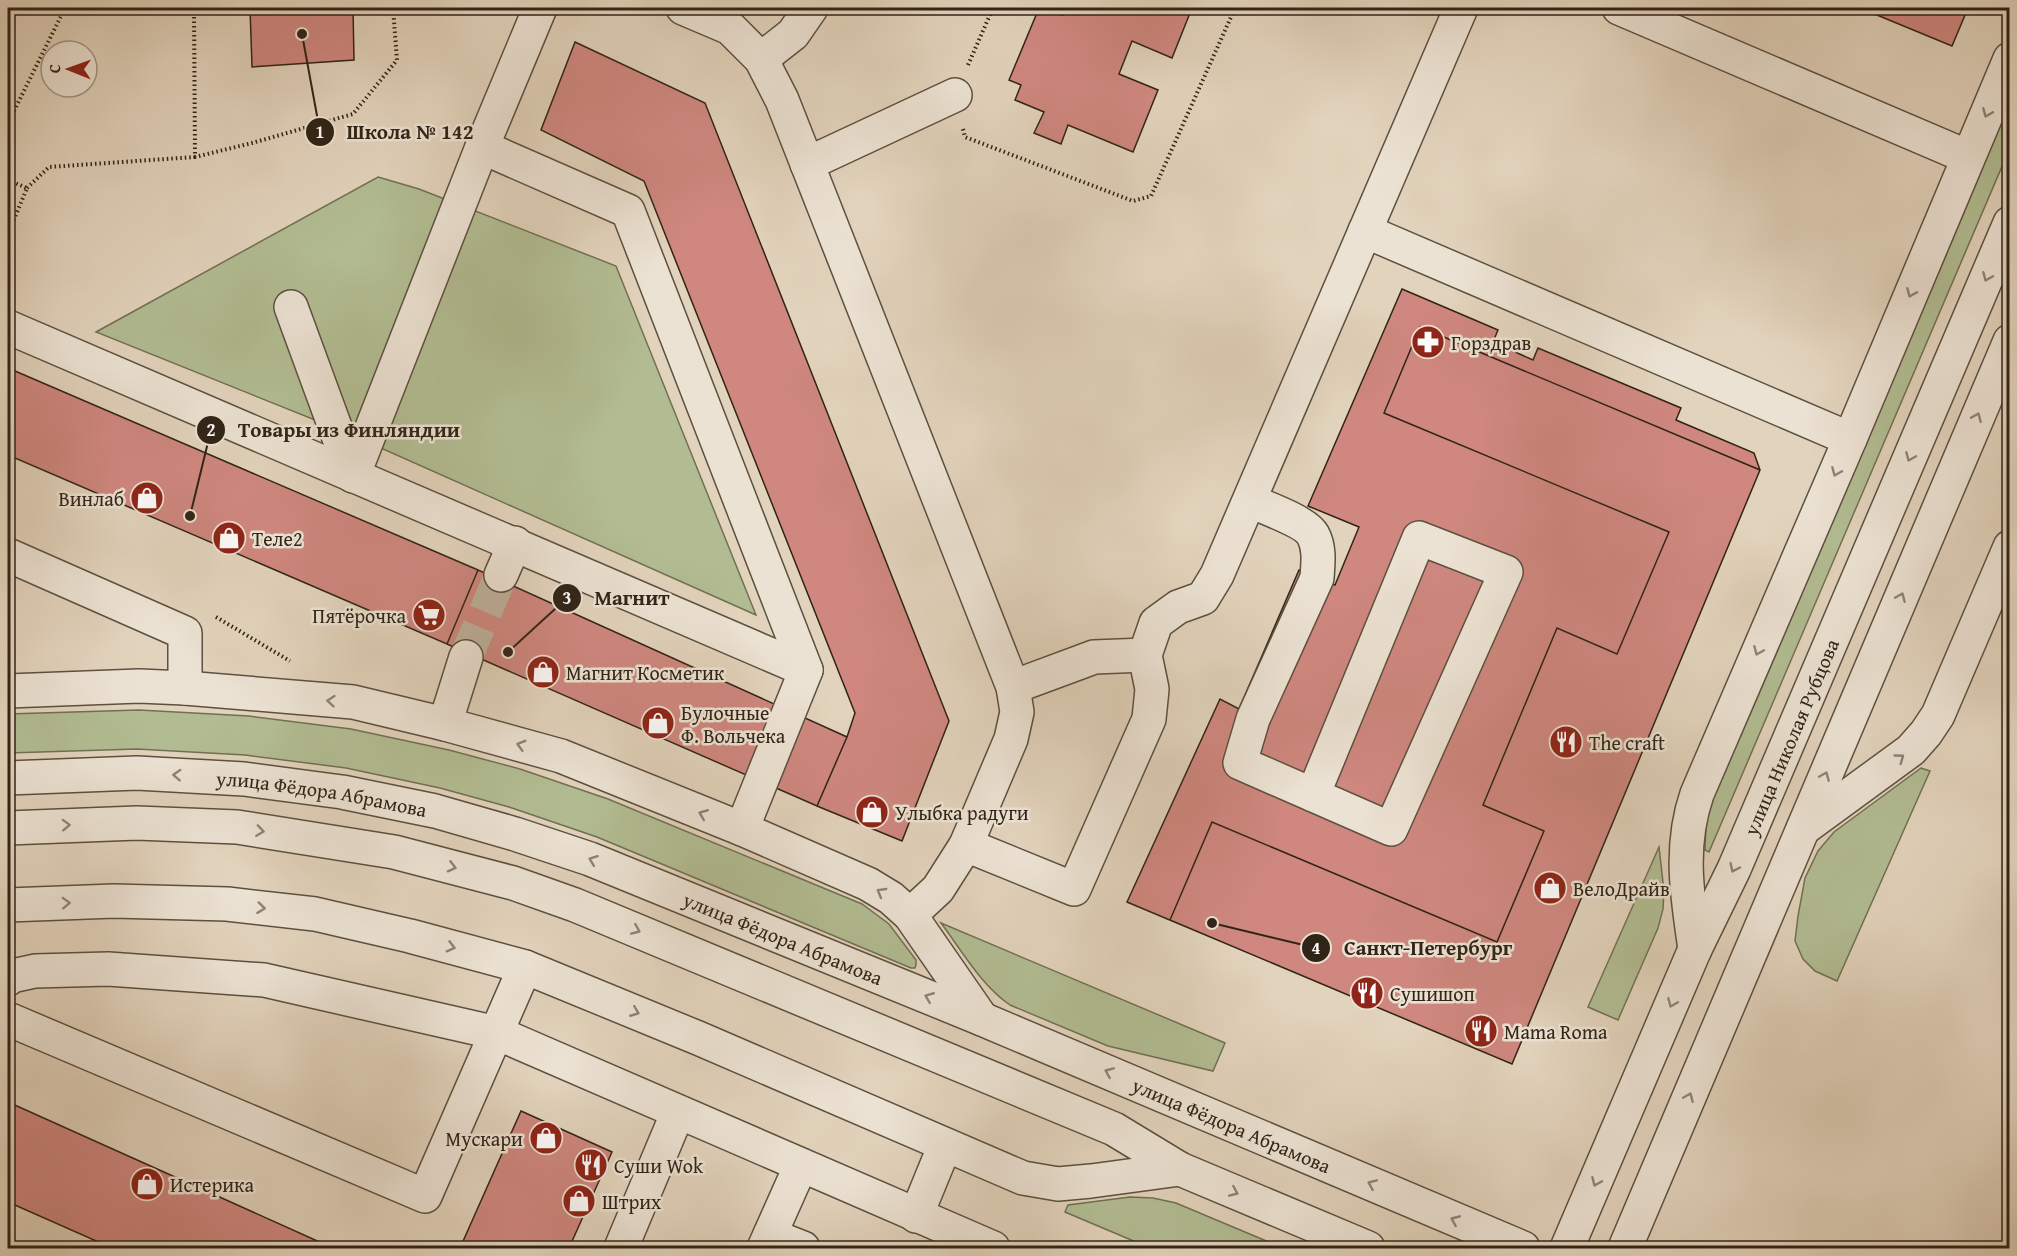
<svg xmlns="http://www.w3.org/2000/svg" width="2017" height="1256" viewBox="0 0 2017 1256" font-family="'Gentium Book Plus',serif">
	<rect width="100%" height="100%" fill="#e2d3bc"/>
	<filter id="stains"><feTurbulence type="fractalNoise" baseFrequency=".00333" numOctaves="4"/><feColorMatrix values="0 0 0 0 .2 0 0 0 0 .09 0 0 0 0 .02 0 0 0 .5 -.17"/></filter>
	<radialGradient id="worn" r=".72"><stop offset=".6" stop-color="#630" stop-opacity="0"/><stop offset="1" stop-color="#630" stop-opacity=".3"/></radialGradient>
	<path fill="#b2bc92" stroke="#717054" stroke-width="1.5" d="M2009 101V150L1709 852 1705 850 1706 822 1709 806Z
		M378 177 419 189 616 266 756 615 345 432 96 332Z
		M139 710 249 716 351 729 449 750 520 769 608 799 862 904 889 924 916 960V965L915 968H911L597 837 509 807 440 788 346 768 245 755 137 749 8 753V714Z
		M1921 768 1930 771 1837 981 1815 971 1803 959 1795 941 1798 916 1805 878 1818 851 1834 832Z
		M1659 847 1664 891 1663 909 1658 928 1618 1020 1588 1007Z
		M941 923 1225 1043 1213 1071 1108 1046 1010 1005C981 985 962 951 941 923Z
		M1130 1197 1153 1198 1176 1203 1283 1248H1150L1065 1212 1068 1205Z"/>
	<path fill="#cf877f" stroke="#302417" stroke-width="1.5" d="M250 8H353L354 60 252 67Z
		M1039 8H1045L1063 15 1066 8H1192L1172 58 1132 41 1119 74 1158 90 1133 152 1068 125 1061 144 1034 133 1044 112 1015 100 1021 85 1009 80Z
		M1860 8H1968L1952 46Z
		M1860 8H1968L1952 46Z
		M575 42 705 103 949 721 902 841 817 806 847 737 855 713 644 181 541 130Z
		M1402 289 1498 330 1493 342 1533 360 1538 348 1681 408 1676 420 1754 453 1760 470 1512 1064 1127 902 1220 699 1239 709 1299 570 1335 585 1359 527 1308 506Z
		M1420 327 1760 470 1512 1064 1170 920 1212 822 1497 942 1544 831 1483 805 1557 628 1617 654 1669 532 1384 413Z
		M8 368 478 570 447 644 8 455Z
		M478 570 847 737 817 806 447 644Z
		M8 1102 333 1248H112L8 1202Z
		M521 1111 612 1152 569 1248H460Z"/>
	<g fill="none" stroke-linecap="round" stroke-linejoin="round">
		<path stroke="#beb09b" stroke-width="33" stroke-dasharray="33 16" stroke-linecap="butt" d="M466 657 501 575"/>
		<defs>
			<g id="minor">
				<path d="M683 8 730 28 761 59 782 100 1013 687 1017 712 1011 739 966 845 938 889 910 915"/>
				<path d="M1619 8 1968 157"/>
				<path d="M761 59 793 34 811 8"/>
				<path d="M482 147 628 211 806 670 742 829"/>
				<path d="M807 164 955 95"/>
				<path d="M1365 231 1850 439"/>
				<path d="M291 307 353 476 482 147 540 8"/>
				<path d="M8 327C274 442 541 554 806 670"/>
				<path d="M1250 501C1264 507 1306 522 1313 535 1320 548 1318 563 1317 578L1253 719 1240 763 1391 829 1506 572 1419 538 1313 795"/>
				<path d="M8 555 185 633V688"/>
				<path d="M501 575 515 543"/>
				<path d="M1013 687 1094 657 1145 655"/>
				<path d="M8 691 139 686 185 688 353 702 445 724 561 756 742 829 868 884 891 898 910 915 982 1019"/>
				<path d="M445 724 466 657"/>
				<path id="s1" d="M8 778 137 773 244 779 342 792 435 811 515 834 590 859 982 1019 1523 1248"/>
				<path d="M8 828 137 823 237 827 394 852 513 883 575 905 1114 1129 1180 1169 1368 1248"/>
				<path d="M1803 829 1911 750 1926 733 1938 715 2010 547"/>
				<path d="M966 845 1074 889 1149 719 1152 689 1145 655 1156 623 1178 607 1203 598 1217 575 1461 8"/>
				<path d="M8 905 114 901 227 904 315 914 410 936 525 967 698 1038 1023 1178 1058 1184 1091 1181 1180 1169"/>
				<path d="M1695 949C1687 895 1679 846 1697 794L1850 439 2010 59"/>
				<path d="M8 979 12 976 35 971 108 969 264 980 497 1033 993 1248"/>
				<path d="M8 1019 425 1196 525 967"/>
				<path d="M916 1216 945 1145"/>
				<path d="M770 1235 803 1248"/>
				<path d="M621 1248 678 1112"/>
				<path d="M764 1248 801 1165"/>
				<path id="s2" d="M1567 1248 1695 949 1734 869 2010 223"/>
				<path d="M1625 1248 2010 341"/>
			</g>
		</defs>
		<use href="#minor" stroke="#5c5040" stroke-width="36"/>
		<path stroke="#302417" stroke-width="4" stroke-dasharray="1.5 3" stroke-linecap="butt" d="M194 8 195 157 252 143 353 114 397 60 393 8
			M968 65 993 8
			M8 123 65 8
			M963 129 965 137 1133 201 1151 196 1235 8
			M8 180 27 188 8 234
			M27 188 49 167 195 157
			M216 617 290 661"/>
		<use href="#minor" stroke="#ece2d3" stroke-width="33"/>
	</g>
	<defs><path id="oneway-chevron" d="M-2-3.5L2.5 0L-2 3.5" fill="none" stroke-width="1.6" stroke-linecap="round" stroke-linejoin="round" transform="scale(1.5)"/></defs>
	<g stroke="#8e8375">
		<use href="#oneway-chevron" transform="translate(1987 113) rotate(113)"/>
		<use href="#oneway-chevron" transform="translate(1987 277) rotate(113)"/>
		<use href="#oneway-chevron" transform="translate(1911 293) rotate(113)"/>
		<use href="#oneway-chevron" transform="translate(1977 417) rotate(-67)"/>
		<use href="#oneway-chevron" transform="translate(1910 457) rotate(113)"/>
		<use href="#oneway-chevron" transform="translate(1836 472) rotate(113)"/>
		<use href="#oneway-chevron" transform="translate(1901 597) rotate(-67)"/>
		<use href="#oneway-chevron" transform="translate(1758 651) rotate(113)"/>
		<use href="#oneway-chevron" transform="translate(331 701) rotate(-175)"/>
		<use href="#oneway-chevron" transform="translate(521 745) rotate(-164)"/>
		<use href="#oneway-chevron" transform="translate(1900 758) rotate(-36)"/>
		<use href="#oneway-chevron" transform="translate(177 775) rotate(-177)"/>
		<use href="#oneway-chevron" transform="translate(1825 776) rotate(-67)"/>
		<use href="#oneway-chevron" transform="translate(703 814) rotate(-158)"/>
		<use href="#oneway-chevron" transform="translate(66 825) rotate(-2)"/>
		<use href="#oneway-chevron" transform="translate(260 831) rotate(8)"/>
		<use href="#oneway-chevron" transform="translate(593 860) rotate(-159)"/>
		<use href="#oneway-chevron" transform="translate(452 867) rotate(14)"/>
		<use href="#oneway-chevron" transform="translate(1734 868) rotate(115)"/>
		<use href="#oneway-chevron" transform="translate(881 892) rotate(-150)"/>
		<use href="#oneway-chevron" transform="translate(66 903) rotate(-2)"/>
		<use href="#oneway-chevron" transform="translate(261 908) rotate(7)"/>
		<use href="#oneway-chevron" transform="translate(636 930) rotate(23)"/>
		<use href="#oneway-chevron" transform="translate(451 947) rotate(15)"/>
		<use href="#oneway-chevron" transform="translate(929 997) rotate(-158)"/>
		<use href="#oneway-chevron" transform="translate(1672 1003) rotate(113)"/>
		<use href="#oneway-chevron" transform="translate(635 1012) rotate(22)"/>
		<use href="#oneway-chevron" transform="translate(1109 1072) rotate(-157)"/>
		<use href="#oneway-chevron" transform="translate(1689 1097) rotate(-67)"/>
		<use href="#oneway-chevron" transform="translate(1596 1182) rotate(113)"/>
		<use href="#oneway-chevron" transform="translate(1372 1184) rotate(-157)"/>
		<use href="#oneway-chevron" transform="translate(1234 1192) rotate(23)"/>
		<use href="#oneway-chevron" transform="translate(1455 1220) rotate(-157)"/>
	</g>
	<defs>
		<symbol id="pharmacy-disc" viewBox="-11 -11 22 22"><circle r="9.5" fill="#8f2418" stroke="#ece2d3"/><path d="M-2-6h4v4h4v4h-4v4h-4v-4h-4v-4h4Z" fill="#fff"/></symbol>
		<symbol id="shop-disc" viewBox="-11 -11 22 22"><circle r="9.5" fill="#8f2418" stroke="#ece2d3"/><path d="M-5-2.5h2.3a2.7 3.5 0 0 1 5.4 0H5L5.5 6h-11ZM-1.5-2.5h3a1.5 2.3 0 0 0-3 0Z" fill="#fff"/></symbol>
		<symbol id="supermarket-disc" viewBox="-11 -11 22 22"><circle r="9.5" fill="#8f2418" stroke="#ece2d3"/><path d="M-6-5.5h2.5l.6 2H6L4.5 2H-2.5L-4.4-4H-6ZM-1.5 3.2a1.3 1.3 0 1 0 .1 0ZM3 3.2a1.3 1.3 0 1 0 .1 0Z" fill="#fff"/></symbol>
		<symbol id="restaurant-disc" viewBox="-11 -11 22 22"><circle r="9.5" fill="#8f2418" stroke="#ece2d3"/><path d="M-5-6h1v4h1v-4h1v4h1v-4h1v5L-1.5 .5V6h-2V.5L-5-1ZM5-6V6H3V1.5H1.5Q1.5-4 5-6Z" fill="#fff"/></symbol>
	</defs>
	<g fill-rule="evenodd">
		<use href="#pharmacy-disc" x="1409" y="323" width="38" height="38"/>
		<use href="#shop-disc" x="128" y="479" width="38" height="38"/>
		<use href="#shop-disc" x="210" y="519" width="38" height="38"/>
		<use href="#supermarket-disc" x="410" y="596" width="38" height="38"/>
		<use href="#shop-disc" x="524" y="653" width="38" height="38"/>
		<use href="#shop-disc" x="639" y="704" width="38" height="38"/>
		<use href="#restaurant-disc" x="1547" y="723" width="38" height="38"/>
		<use href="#shop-disc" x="853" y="793" width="38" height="38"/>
		<use href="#shop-disc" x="1531" y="869" width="38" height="38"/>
		<use href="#restaurant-disc" x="1348" y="974" width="38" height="38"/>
		<use href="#restaurant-disc" x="1462" y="1012" width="38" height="38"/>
		<use href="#shop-disc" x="527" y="1119" width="38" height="38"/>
		<use href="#restaurant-disc" x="572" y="1146" width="38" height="38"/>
		<use href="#shop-disc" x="128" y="1165" width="38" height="38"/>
		<use href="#shop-disc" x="560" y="1182" width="38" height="38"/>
	</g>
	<g text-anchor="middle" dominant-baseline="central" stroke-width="5" stroke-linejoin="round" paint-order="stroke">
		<g font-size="20" fill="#302417" stroke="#ece2d3" text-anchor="start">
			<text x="1451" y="342">Горздрав</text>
			<text x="124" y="498" text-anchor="end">Винлаб</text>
			<text x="252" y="538">Теле2</text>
			<text x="406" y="615" text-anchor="end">Пятёрочка</text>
			<text x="566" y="672">Магнит Косметик</text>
			<text x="681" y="712">Булочные<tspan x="681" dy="23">Ф. Вольчека</tspan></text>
			<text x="1589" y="742">The craft</text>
			<text x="895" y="812">Улыбка радуги</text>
			<text x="1573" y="888">ВелоДрайв</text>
			<text x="1390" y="993">Сушишоп</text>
			<text x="1504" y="1031">Mama Roma</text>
			<text x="523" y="1138" text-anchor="end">Мускари</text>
			<text x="614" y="1165">Суши Wok</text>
			<text x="170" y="1184">Истерика</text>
			<text x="602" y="1201">Штрих</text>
		</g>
		<g font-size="20" fill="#302417" stroke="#ece2d3">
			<text stroke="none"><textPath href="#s2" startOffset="558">улица Николая Рубцова</textPath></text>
			<text stroke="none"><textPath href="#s1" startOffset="315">улица Фёдора Абрамова</textPath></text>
			<text stroke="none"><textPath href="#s1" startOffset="801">улица Фёдора Абрамова</textPath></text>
			<text stroke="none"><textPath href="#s1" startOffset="1287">улица Фёдора Абрамова</textPath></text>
		</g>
	</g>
	<path fill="none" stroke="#302417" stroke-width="2" d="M302 34L320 132M190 516L211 430M508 652L567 598M1212 923L1316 948"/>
	<g fill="#302417" stroke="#ece2d3" stroke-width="2">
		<circle cx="302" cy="34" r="6"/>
		<circle cx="190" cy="516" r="6"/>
		<circle cx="508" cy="652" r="6"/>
		<circle cx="1212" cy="923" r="6"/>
		<circle cx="320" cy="132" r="15"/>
		<circle cx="211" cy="430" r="15"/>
		<circle cx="567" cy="598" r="15"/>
		<circle cx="1316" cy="948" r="15"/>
	</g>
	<g font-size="18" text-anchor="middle" font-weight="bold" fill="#fff">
		<text x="320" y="138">1</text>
		<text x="211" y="436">2</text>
		<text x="567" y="604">3</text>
		<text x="1316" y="954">4</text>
	</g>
	<g font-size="21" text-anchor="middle" font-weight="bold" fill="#302417" stroke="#ece2d3" stroke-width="5" stroke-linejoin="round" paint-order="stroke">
		<text x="410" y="139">Школа № 142</text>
		<text x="349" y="437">Товары из Финляндии</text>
		<text x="632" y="605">Магнит</text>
		<text x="1428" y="955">Санкт-Петербург</text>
	</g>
	<rect width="2017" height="1256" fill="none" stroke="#e2d3bc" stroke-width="30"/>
	<rect x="9" y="9" width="1999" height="1238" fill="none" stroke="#302417" stroke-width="3"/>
	<rect x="15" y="15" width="1987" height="1226" fill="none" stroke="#302417" stroke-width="1.5"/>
	<g transform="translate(69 69) rotate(271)"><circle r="28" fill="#ece2d3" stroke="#a19688" stroke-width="1.5"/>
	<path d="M0-4.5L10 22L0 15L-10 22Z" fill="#8f2418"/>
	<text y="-9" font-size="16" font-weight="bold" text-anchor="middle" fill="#302417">С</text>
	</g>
	<rect width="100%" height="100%" filter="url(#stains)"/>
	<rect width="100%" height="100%" fill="url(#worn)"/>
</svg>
